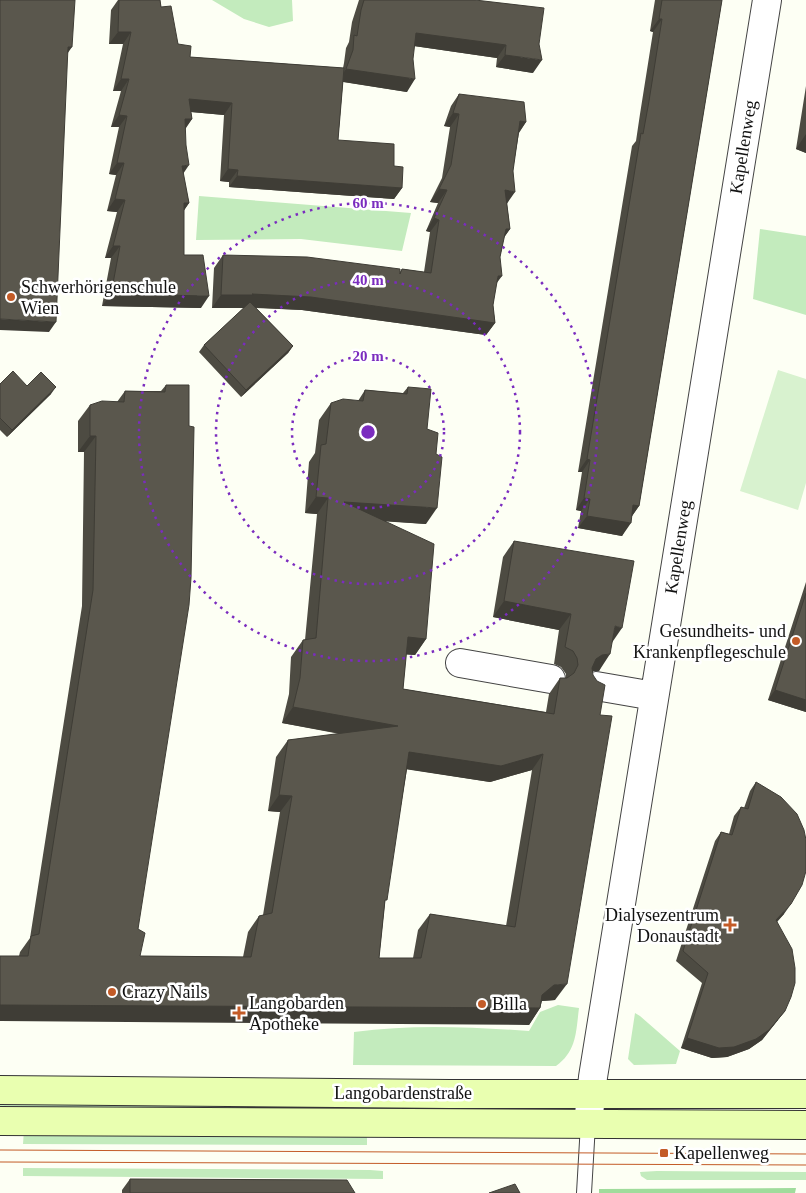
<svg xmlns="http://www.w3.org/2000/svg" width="806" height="1193" viewBox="0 0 806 1193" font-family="Georgia,serif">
	<rect width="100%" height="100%" fill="#fdfff4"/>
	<path fill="#c3ebbd" d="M212 0H292L293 21 269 27 244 19Z
		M199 196 411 213 402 251 301 239 196 240Z
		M760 229 806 236V315L753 299Z
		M558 1005 579 1008C576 1031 577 1051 556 1066L353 1065 354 1032C412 1024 471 1027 529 1031L540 1012Z
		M635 1013 640 1016 680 1051 676 1064 634 1065 628 1059Z
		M0 1099 417 1107 388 1113 0 1115Z
		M24 1130 367 1136V1145L23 1144Z
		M23 1168 370 1170 383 1171V1179L23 1176Z
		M657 1171 806 1172V1180H647L641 1176 640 1172Z"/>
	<path fill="#a0dc9c" d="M796 1188 795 1193H599V1189Z"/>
	<path fill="#d8f2cf" d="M778 370 806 379V483L798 510 740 491Z"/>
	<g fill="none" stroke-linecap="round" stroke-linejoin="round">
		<defs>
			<path id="lane" d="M584 1193 588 1124"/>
			<path id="street" d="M460 663 551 679
				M596 686 654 696
				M588 1124 593 1077 767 0"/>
			<path id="secondary" d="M0 1090 449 1094H806
				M0 1121 806 1125"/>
		</defs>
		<use href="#lane" stroke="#444" stroke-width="16"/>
		<use href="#street" stroke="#444" stroke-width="30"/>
		<use href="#secondary" stroke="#333" stroke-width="30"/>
		<use href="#lane" stroke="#fff" stroke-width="14"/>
		<use href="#street" stroke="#fff" stroke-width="28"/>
		<use href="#secondary" stroke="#e9ffb0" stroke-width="28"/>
		<path stroke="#c35b27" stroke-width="1" d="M0 1150 806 1154
			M0 1162 806 1165"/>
	</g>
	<path fill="#4d4b42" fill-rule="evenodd" d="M118 0H160L161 7 178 44 190 57 343 68 344 63 346 48 349 42 352 22 359 0H475L533 73 496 67 497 58 414 46 407 92 343 82 338 140 394 166 402 188 394 199 229 187V182L220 181 224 115 191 112 192 119 185 128 183 174 189 203 184 210V255L201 308 102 306 111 258H105L117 212 107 211 116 175 109 174 119 127H111L121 91H113L123 44H109L111 10Z
		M655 0H722L639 506 632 516 622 536 578 528 581 511 576 510 582 472H578L632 146 636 141 640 114 653 32 650 31Z
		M806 86V153L796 149Z
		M459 94 526 122 519 133 507 204 510 229 504 237 500 257 493 305 495 323 486 335 302 310 256 308 293 346 288 353 241 397 199 352 204 345 244 308H212L214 268 223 255 400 272 402 269 424 272 430 232 426 231 438 203 430 202 442 178 450 127 444 126 451 106Z
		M0 384 27 386 51 394 7 437 0 430Z
		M166 385 138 929 140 956 243 957 248 932 259 916 263 915 280 812 268 811 276 757 288 740 340 734 282 723 289 694 291 657 303 640H305L317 514 305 513 309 462 315 453 319 420 331 403 358 401 365 390 403 393 408 387 427 429 426 524 386 521 426 639 415 655 406 654 403 689 546 712 549 694 560 678H566V674L561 667 554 664 559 630 493 617 503 557 514 541 612 642 599 671H592L555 1000 542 1001 540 1008 529 1025 19 956 20 952 30 938 82 606 84 452H78V421L90 405 117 402 125 391H161ZM407 769 490 782 532 770 506 926 430 914 418 930 413 958H379L385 902Z
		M806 582V712L768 700Z
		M756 782 784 914 777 922 778 1020 762 1040 749 1049 727 1057 712 1058 681 1048 702 983 676 961 715 841 721 832 729 834 734 816 741 807 744 808 750 791Z
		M130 1179 355 1193H122V1190Z"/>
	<path fill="#3f3d36" d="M659 19H662L653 32 650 31Z
		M118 32H131L123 44H109Z
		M416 33 506 45 497 58 407 45Z
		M68 47H72L65 57Z
		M505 55 542 60 533 73 496 67Z
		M346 69 415 79 407 92 338 81Z
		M121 79H129L121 91H113Z
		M189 99 232 103 224 115 180 111Z
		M453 113 459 114 450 127 444 126Z
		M119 115 127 116 119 127H111Z
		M185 119H192L184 131Z
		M520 121 526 122 517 135Z
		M806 134V153L796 149Z
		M117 163H124L116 175 109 174Z
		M189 165 181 177 182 166Z
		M228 169 238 170 229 182 220 181Z
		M237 176 402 188 394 199 229 187Z
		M439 189 447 190 438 203 430 202Z
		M505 190 515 192 506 205Z
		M115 199 125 200 117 212 107 211Z
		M184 203H189L181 215Z
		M434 218 439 220 430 232 426 231Z
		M506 229H510L501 242Z
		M113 246H120L111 258H105Z
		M498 276H502L493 288Z
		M111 294 209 296 201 308 102 306Z
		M252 294 311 297 495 323 486 335 302 310 246 307 245 308H212L221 295Z
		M0 319 56 322 49 332 0 330Z
		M293 346 288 353 241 397 246 390Z
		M56 387 51 394 7 437 12 430Z
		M90 436H96L84 452H78Z
		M587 459 590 460 582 472H578Z
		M316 497 328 498 317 514 305 513Z
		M584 498 590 499 581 511 576 510Z
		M344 502 437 508 426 524 333 518Z
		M633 505 639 506 630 519Z
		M587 516 631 523 622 536 578 528Z
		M504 601 571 614 559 630 493 617Z
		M615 626 622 628 611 644Z
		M408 637 426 639 415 655 396 654Z
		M610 654 599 671H591L584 676 596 659 602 655Z
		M775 690 806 700V712L768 700Z
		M293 707 398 726 387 742 282 723Z
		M409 752 543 754 532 770 490 782 398 768Z
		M279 795 292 796 280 812 268 811Z
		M791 904 784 914 770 929 776 920Z
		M567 984 555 1000 542 1001 534 1008H540L529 1025 0 1021V1005L542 995 554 985Z
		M785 1011 762 1040 749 1049 727 1057 712 1058 681 1048 687 1038Z"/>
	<path fill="#5a574d" stroke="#3f3d36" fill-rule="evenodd" d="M0 0H75L72 47H68L56 322 0 319Z
		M119 0H160L161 7 171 6 178 44 191 46 190 57 344 68 338 140 394 144V166L403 167 402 188 237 176 238 170 228 169 232 103 189 99 192 119H185L186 145 189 165 182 166 189 203H184V255H203L209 296 111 294 120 246H113L125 200 115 199 124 163H117L127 116 119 115 129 79H121L131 32H118Z
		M364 0H475L544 8 539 44 542 60 505 55 506 45 416 33 413 59 415 79 346 69 353 50 354 35 357 36 361 10Z
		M662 0H722L639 506 633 505 631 523 587 516 590 499 584 498 590 460 587 459 641 133 643 134 649 101 662 19H659Z
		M459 94 524 102 526 122 520 121 513 171 515 192 505 190 510 229H506L500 257 502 276H498L493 305 495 323 311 297 252 294 254 295H221L223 255 307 257 400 269V274L402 269 431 273 439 220 434 218 447 190 439 189 451 165 459 114 453 113Z
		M250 302 293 346 246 390 204 345Z
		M13 371 27 386 41 372 56 387 12 430 0 418V384Z
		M166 385H189V426L194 427 191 578 189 605 138 929 145 933 140 956 251 957 259 916 272 913 292 796 279 795 288 740 398 726 293 707 300 678 303 640 316 638 328 498 316 497 321 445 326 444 331 403 343 399 363 401 365 390 407 394 408 387 431 389 427 429 438 433 436 454 442 457 437 508 344 502 434 544 426 639 408 637 403 689 554 714 560 678H567L574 673 578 665 577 658 573 651 565 647 571 614 504 601 514 541 634 561 622 628 615 626 610 654 602 655 596 659 592 668 593 675 597 681 605 685 600 715 612 716 567 984 554 985 542 995 540 1008 0 1005V956H28L31 936 39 934 93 590 96 436H90V405L102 401 124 402 125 391 165 392ZM409 752 501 766 543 754 515 927 430 914 421 958H379L385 900H387Z
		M806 593V700L775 690Z
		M756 782 781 797 797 814 804 830 806 840V871L802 885 791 904 776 920 792 949 795 968V983L791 997 785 1011 769 1030 756 1039 734 1047 719 1048 687 1038 708 973 683 951 721 832 732 835 741 807 748 809Z
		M130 1179 347 1180 355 1193H130Z
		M515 1184 520 1193H489Z"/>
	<g fill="none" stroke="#7b2cbf" stroke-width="2.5" stroke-dasharray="2.5 5">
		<circle cx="368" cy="432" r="76"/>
		<circle cx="368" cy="432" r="152"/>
		<circle cx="368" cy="432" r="229"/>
	</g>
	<g fill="#c35b27" stroke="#fff" stroke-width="2">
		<circle cx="11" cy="297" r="5"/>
		<circle cx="796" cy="641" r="5"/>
		<path d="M727.5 917.5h5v5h5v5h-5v5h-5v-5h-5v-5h5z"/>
		<circle cx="112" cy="992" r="5"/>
		<circle cx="482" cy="1004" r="5"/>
		<path d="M236.5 1005.5h5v5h5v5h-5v5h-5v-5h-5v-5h5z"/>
		<rect x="659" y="1148" width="10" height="10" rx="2.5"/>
	</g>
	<g text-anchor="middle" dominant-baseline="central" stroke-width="5" stroke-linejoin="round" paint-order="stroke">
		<g font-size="18" fill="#111" stroke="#fff">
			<text transform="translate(743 147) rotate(-81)">Kapellenweg</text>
			<text transform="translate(678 547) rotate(-81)">Kapellenweg</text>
			<text x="403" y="1093">Langobardenstraße</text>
		</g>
		<g font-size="18" fill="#111" stroke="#fff" text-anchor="start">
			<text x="21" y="287">Schwerhörigenschule<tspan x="21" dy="21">Wien</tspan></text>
			<text x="786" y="631" text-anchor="end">Gesundheits- und<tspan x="786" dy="21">Krankenpflegeschule</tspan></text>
			<text x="719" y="915" text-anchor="end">Dialysezentrum<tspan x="719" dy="21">Donaustadt</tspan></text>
			<text x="122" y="992">Crazy Nails</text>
			<text x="249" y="1003">Langobarden<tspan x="249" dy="21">Apotheke</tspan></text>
			<text x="492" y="1004">Billa</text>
			<text x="674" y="1153">Kapellenweg</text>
		</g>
	</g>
	<circle cx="368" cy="432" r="8" fill="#7b2cbf" stroke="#fff" stroke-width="2.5"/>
	<g font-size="15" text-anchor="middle" font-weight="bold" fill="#7b2cbf" stroke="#fff" stroke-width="5" stroke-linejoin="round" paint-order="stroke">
		<text x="368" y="208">60 m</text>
		<text x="368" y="285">40 m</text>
		<text x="368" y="361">20 m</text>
	</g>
</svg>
